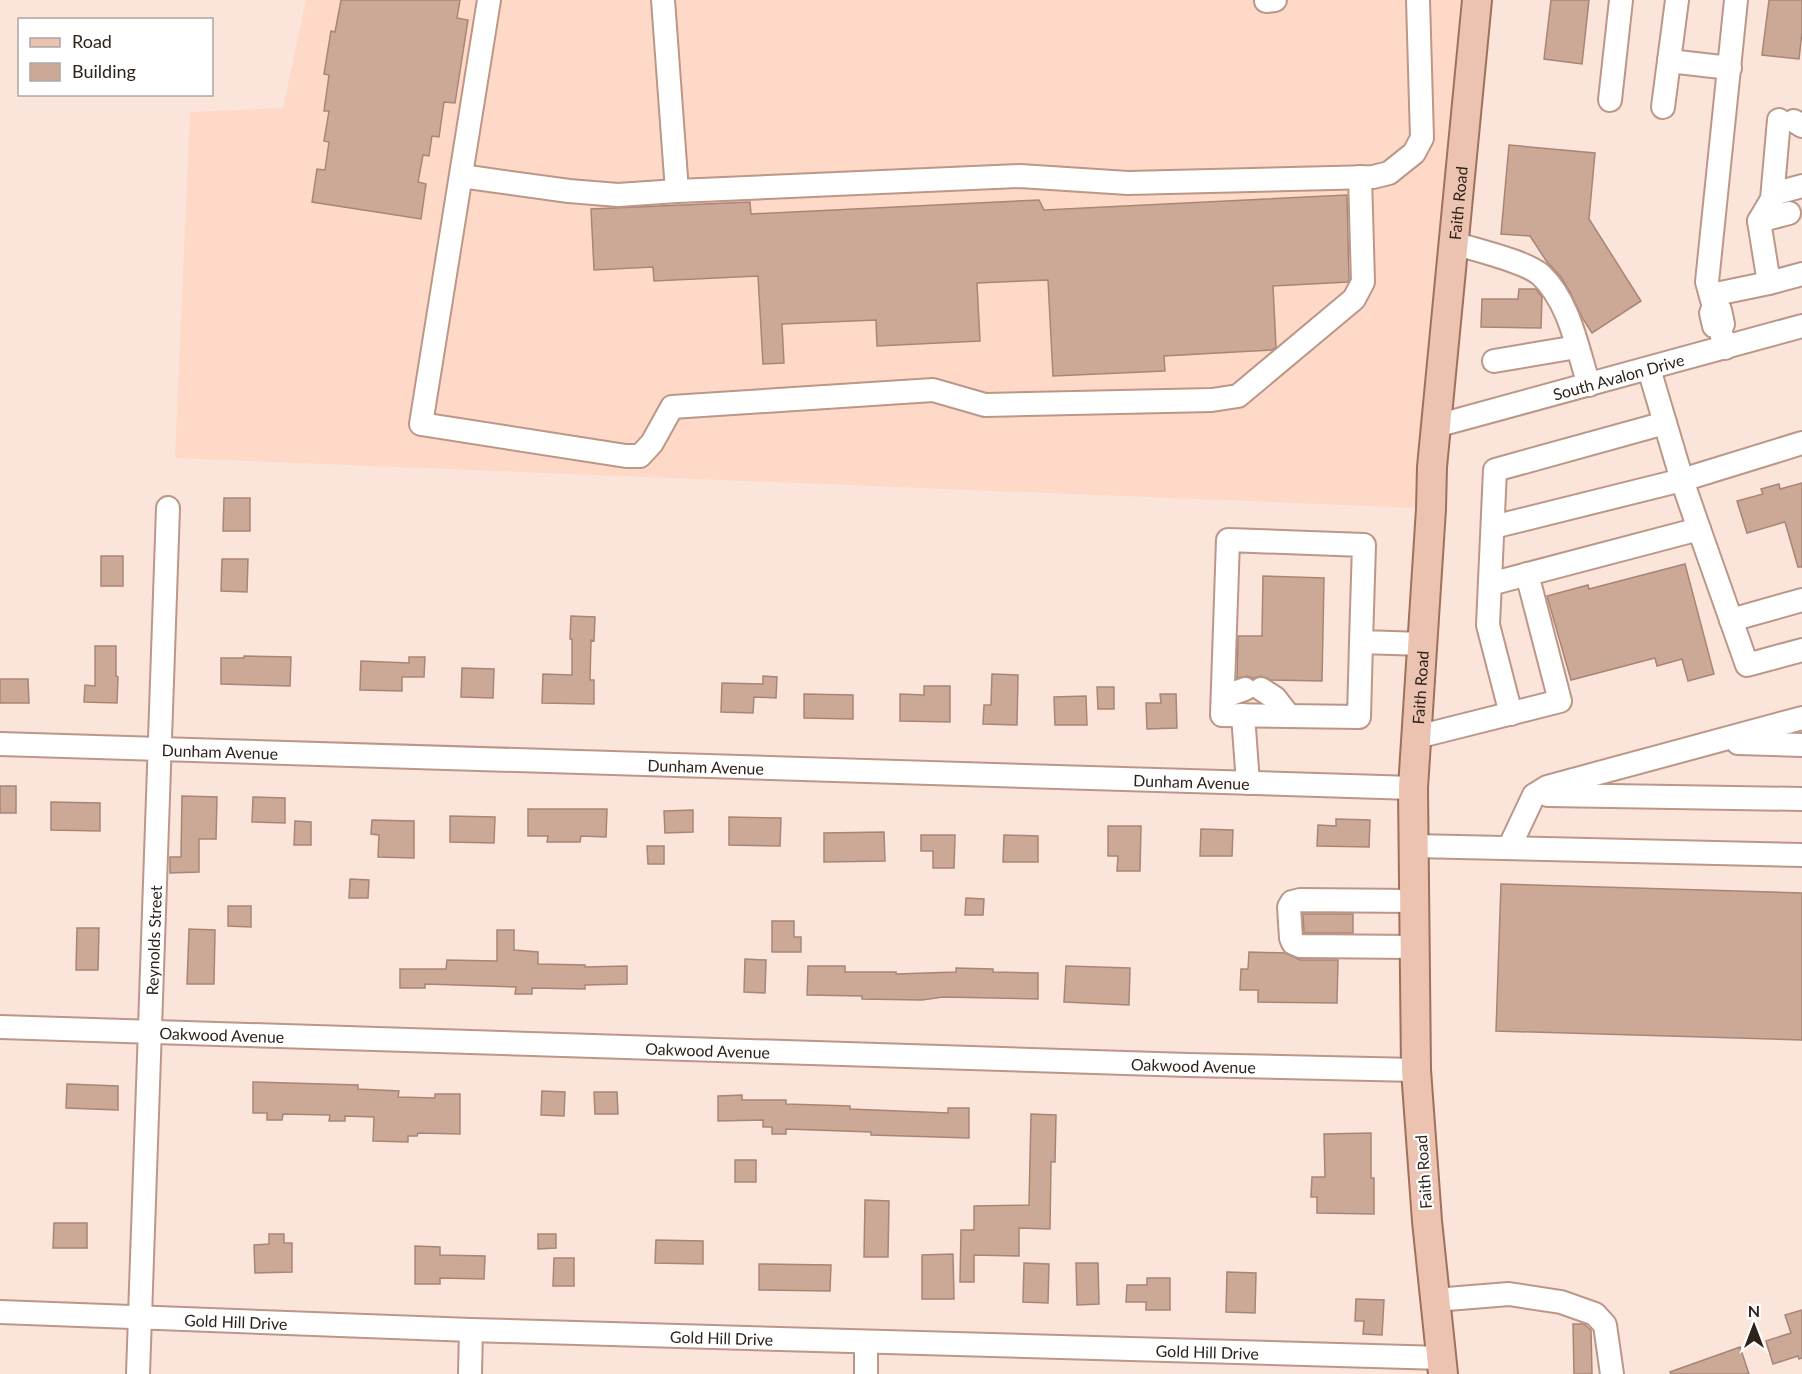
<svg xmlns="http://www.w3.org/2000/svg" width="1802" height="1374" viewBox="0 0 1802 1374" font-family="Lato,sans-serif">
	<rect width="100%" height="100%" fill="#fbe4da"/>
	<path fill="#fed9c8" d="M306 0H1460L1449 194 1419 508 175 458 190 112 283 108Z"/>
	<path fill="#cca897" stroke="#a88575" stroke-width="1.5" d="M341 0H460L457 18 468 20 455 103 444 102 439 137 432 136 429 156 423 155 418 182 426 184 421 219 312 202 317 169 325 170 329 142 324 141 329 111H324L329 75 324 74 331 31 335 32Z
		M1551 0H1589L1582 64 1544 59Z
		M1769 0H1802V32L1799 59 1762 55Z
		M1509 145 1595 153 1589 219 1641 301 1592 333 1583 319 1570 292 1561 277 1547 262 1530 236 1501 234Z
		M1347 195 1349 279 1348 282 1273 286 1276 347 1272 350 1164 356 1165 371 1053 376 1048 280 977 283 980 341 877 346 876 320 782 324 784 363 763 364 758 276 654 281 653 267 594 270 591 209 750 202 751 214 1039 200 1044 210Z
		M1519 289H1536L1542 297 1541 328 1481 327 1482 299H1518Z
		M1802 483V567H1798L1785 522 1747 533 1737 501 1763 494 1761 489 1779 484 1780 489Z
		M224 498H250V531H223Z
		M101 556H123V586H101Z
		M222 559H248L247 592 221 591Z
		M1685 564 1714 674 1688 681 1682 659 1657 666 1655 658 1571 680 1547 596 1588 585 1589 589Z
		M1263 576 1324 578 1322 681 1271 680 1261 676 1253 678 1247 676 1237 678 1238 636H1262Z
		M571 616 595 617 594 641 591 640 590 680H594V704L542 703 543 674 572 675V639H570Z
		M95 646H116V676L118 677 117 703 84 702 85 685 95 686Z
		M244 656 291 657 290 686 221 684V658H244Z
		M409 657H425L424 677H402V691L360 690 361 661 409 663Z
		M462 668 494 669 493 698 461 697Z
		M992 674 1018 675 1017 725 983 724 984 705H991Z
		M763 676 777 677 776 698 754 697 753 713 721 712 722 683 763 684Z
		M0 679H28L29 703H0Z
		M924 686H950V722L900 721V694L924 695Z
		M1097 687H1114V709H1098Z
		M804 694 853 695V719L804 718Z
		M1160 694H1176L1177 728 1147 729 1146 703H1161Z
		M1086 696 1087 725H1055L1054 697Z
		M0 786H16V813H0Z
		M182 796 217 797 216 839H199V872L170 873V857H181Z
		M253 797 285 798V823L252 822Z
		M51 802 100 803V831L51 830Z
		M528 809H607L606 837 581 836 580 842H547L548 836H528Z
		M693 810V832L665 833 664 811Z
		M450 816 495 817 494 843 450 842Z
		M729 817 781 818 780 846 729 845Z
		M1336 819 1370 820 1369 847 1317 846 1318 825 1336 826Z
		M372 820 414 821V858L378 857 379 835 371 834Z
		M295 821 311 822V845H294Z
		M1108 826H1141L1140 871H1117L1118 856H1108Z
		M1201 829 1233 830 1232 856H1200Z
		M884 832 885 861 824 862V833Z
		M921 835H955L954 868H933V851H921Z
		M1004 835 1038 836V862H1003Z
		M647 846H664V864H648Z
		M350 879 369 880 368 898H349Z
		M1501 884 1802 893V1040L1496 1031Z
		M966 898 984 899 983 915H965Z
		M228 906H251V927L228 926Z
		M1303 914H1353V933H1304Z
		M772 921H794V937H801V952H772Z
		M77 928H99L98 970H76Z
		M189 929 215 930 214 984H187Z
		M497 930H514V950L538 952V964L585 965V967L627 966V984L585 985V989L532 988V994H515L516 987 487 986 425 984V988H400V969H446L447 960 497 961Z
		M1249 952 1285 953 1300 960H1338L1337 1003 1258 1002V990H1240L1241 969H1248Z
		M745 959 766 960 765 993 744 992Z
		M808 966H845V972H896V974L956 972V968L993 969V972L1038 973V999L943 997 922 1000 862 999V996L807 995Z
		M1066 966 1130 968 1129 1005 1064 1002Z
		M253 1082 358 1085V1089L399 1091 398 1097 435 1098V1094H460V1134L418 1133 417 1136H408V1142L373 1141 374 1117 345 1116V1121H329L330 1115 283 1114 282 1120H267V1113H253Z
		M67 1084 118 1086V1110L66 1108Z
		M542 1091 565 1092 564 1116 541 1115Z
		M594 1092H617L618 1114H595Z
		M742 1095V1100H786V1104L850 1106V1109L948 1113V1108H969V1138L871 1135V1132L786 1129V1134H772V1127H763V1120L718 1121V1096Z
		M1031 1114 1056 1115 1055 1162H1051L1050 1229 1019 1228V1256L974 1255V1282H960L961 1230H974V1206L1029 1205Z
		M1371 1133V1178H1374V1214L1317 1213V1197H1311L1312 1177H1325L1324 1134Z
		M735 1160H756V1182H735Z
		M865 1200 889 1201 888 1257H864Z
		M54 1223H87V1248H53Z
		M269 1234H284V1243H292V1272L255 1273 254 1245 269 1244Z
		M538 1234H556V1248L538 1249Z
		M656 1240 703 1241V1264L655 1263Z
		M415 1246 440 1247V1255L485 1256 484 1279 440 1278V1284H415Z
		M953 1254 954 1299H922V1255Z
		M554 1258H574V1286H553Z
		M1024 1263 1049 1264 1048 1303 1023 1302Z
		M1076 1263H1098L1099 1304 1077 1305Z
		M759 1264 831 1265 830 1291 759 1290Z
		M1227 1272 1256 1273 1255 1313 1226 1312Z
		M1147 1278H1170V1310H1146V1302H1126L1127 1285H1147Z
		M1356 1299 1384 1300 1382 1335 1363 1334 1364 1321H1355Z
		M1802 1310V1358L1799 1359 1798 1356 1773 1364 1766 1341 1791 1333 1785 1315Z
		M1573 1324H1584L1591 1330 1592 1374H1574Z
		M1740 1347 1749 1374H1671L1670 1372Z"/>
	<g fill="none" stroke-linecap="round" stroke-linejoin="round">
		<defs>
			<g id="minor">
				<path d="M489 0 421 424 626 456H640L652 443 672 407 933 390 985 405 1212 400 1238 396 1354 299 1363 282 1360 177"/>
				<path d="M663 0 677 191 1020 176 1128 183 1373 177 1389 173 1414 153 1422 138 1418 0"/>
				<path d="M1266 1 1275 0"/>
				<path d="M1669 61 1730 68"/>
				<path d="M1610 100 1621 0"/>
				<path d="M1663 107 1677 0"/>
				<path d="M1794 121 1802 126"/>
				<path d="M461 176 569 191 618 195 677 191"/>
				<path d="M1773 194 1802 186"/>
				<path d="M1759 221 1789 213"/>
				<path d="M1454 243C1475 250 1525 261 1541 275 1570 303 1577 348 1589 385"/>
				<path d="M1769 283 1802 274"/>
				<path d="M1711 295 1769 283 1759 221 1772 199 1779 120"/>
				<path d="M1714 307 1707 282 1736 0"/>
				<path d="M1720 328 1714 326 1711 313 1714 307 1720 310 1723 324 1720 328 1725 348"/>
				<path d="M1494 361 1577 347"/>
				<path id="s1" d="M1436 426 1802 326"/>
				<path d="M1493 527 1682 480 1802 443"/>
				<path d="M1699 529 1747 665 1802 650"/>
				<path d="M1490 584 1699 529 1682 480 1649 369"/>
				<path d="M1731 620 1802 600"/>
				<path d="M1361 642 1359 717 1222 715 1228 540 1364 545 1361 642 1423 644"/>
				<path d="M1261 689 1275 698 1289 716"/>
				<path d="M1223 697 1245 689"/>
				<path d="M1511 714 1488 625 1495 470 1665 423"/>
				<path d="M1243 715 1248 783"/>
				<path d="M1417 737 1560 701 1527 574"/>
				<path d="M1738 743 1802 745"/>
				<path id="s2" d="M0 744 1413 788"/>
				<path d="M1548 795 1802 799"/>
				<path d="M1414 846 1802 855"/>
				<path d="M1509 848 1534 795 1547 787 1802 718"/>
				<path d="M1414 901 1300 900 1292 902 1289 907 1291 938 1293 943 1300 946 1415 947"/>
				<path id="s3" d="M0 1027 1188 1065 1416 1070"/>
				<path d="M1435 1300 1509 1294 1561 1302 1595 1314 1605 1325 1612 1374"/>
				<path id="s4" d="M0 1312 471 1330 1442 1358"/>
				<path id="s5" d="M138 1374 168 508"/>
				<path d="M470 1374 471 1330"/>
				<path d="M866 1374V1342"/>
			</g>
			<g id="major">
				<path id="s6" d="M1443 1374 1427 1221 1416 1070 1413 788 1431 509 1432 467 1477 0"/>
			</g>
		</defs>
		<use href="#minor" stroke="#bb9787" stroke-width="26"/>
		<use href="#major" stroke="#a0715a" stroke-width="32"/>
		<use href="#minor" stroke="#fff" stroke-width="22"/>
		<use href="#major" stroke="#ebc3b0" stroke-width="28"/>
	</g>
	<g text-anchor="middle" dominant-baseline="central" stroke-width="4.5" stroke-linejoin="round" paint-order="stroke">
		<g font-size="16" fill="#2f221b" stroke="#fff">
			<text stroke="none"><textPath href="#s6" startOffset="1174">Faith Road</textPath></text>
			<text stroke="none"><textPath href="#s1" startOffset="189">South Avalon Drive</textPath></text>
			<text stroke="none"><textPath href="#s6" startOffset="688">Faith Road</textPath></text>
			<text stroke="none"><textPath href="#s2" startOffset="220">Dunham Avenue</textPath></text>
			<text stroke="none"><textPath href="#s2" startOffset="706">Dunham Avenue</textPath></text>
			<text stroke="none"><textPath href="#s2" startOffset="1192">Dunham Avenue</textPath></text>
			<text stroke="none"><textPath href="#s5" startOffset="434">Reynolds Street</textPath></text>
			<text stroke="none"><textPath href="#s3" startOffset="222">Oakwood Avenue</textPath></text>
			<text stroke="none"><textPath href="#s3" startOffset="708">Oakwood Avenue</textPath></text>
			<text stroke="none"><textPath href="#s3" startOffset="1194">Oakwood Avenue</textPath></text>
			<text transform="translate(1423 1172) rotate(-94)">Faith Road</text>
			<text stroke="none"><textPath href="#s4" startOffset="236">Gold Hill Drive</textPath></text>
			<text stroke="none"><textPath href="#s4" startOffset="722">Gold Hill Drive</textPath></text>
			<text stroke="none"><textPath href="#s4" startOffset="1208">Gold Hill Drive</textPath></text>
		</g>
	</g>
	<rect x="18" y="18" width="195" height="78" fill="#ffffff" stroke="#aca7a4" stroke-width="1.5"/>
	<rect x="30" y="38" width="30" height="9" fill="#ebc3b0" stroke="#aca7a4" stroke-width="1.5"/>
	<text x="72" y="48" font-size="18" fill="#2f221b">Road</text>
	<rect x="30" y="63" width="30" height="18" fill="#cca897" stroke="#aca7a4" stroke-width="1.5"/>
	<text x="72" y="78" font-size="18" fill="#2f221b">Building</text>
	<g transform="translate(1754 1326)" stroke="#ffffff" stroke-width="4.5" paint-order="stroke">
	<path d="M0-4.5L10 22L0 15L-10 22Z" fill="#2f221b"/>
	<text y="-9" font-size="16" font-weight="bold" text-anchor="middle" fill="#2f221b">N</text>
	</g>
</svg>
